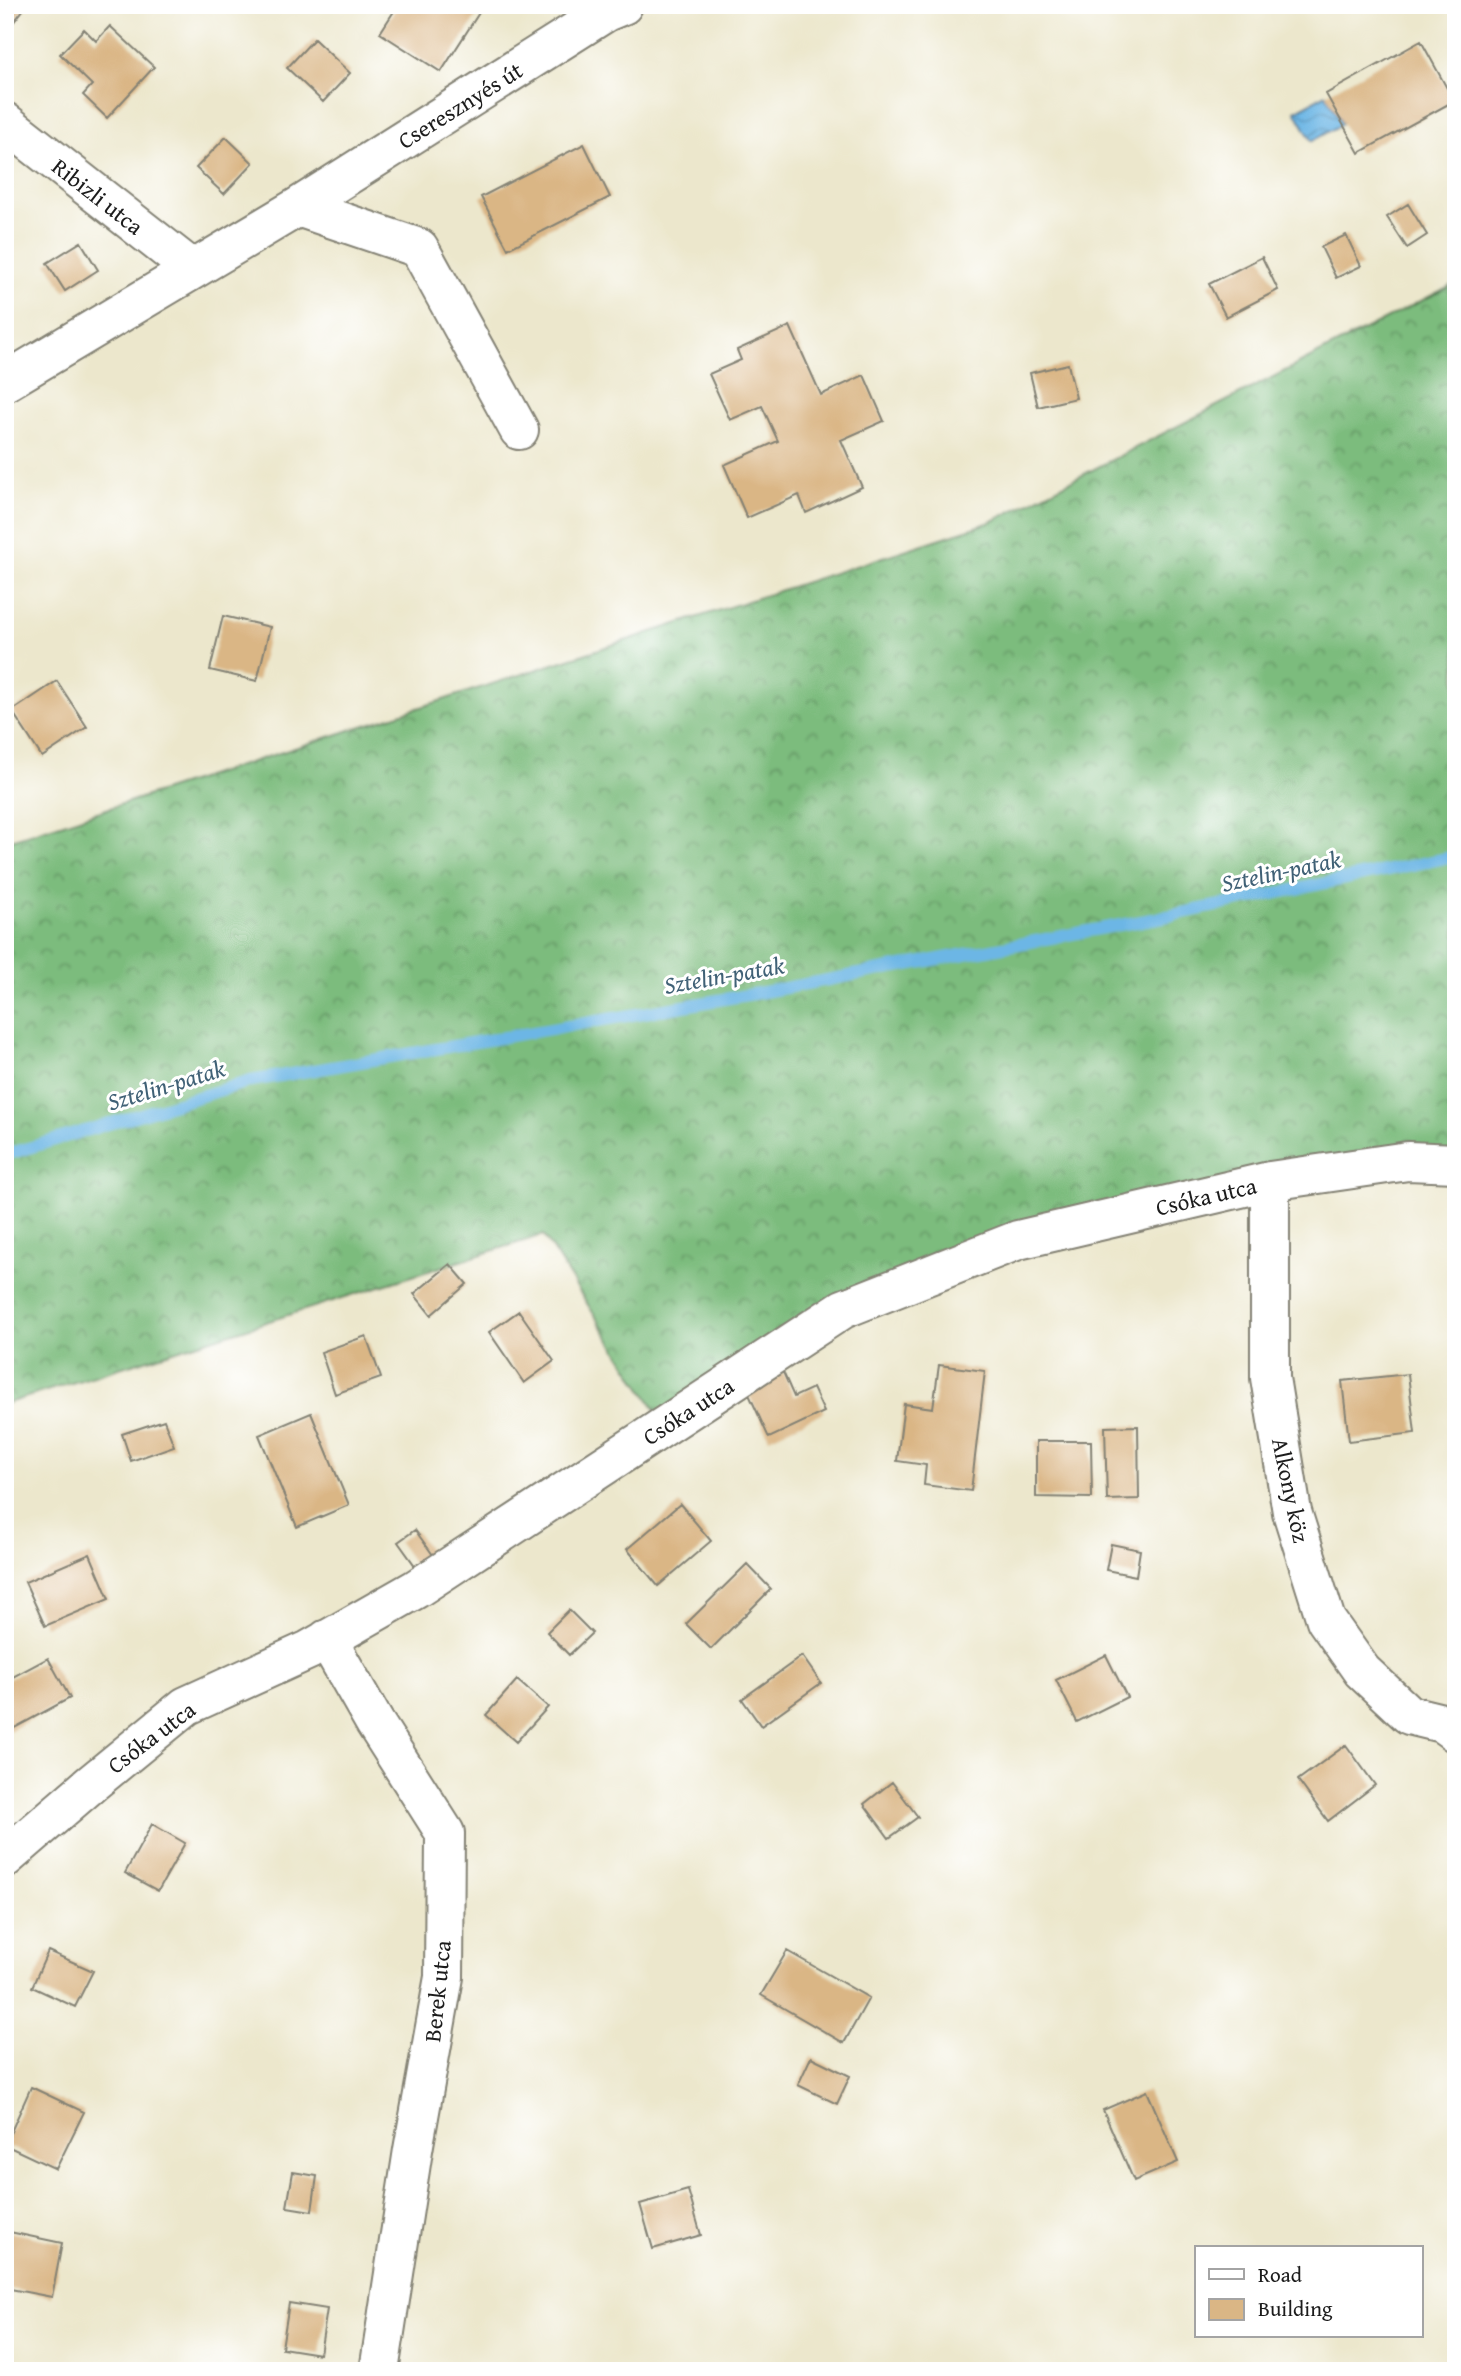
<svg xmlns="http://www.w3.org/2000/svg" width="1461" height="2376" viewBox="0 0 1461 2376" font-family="'Gentium Book Plus',serif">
	<defs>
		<pattern id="forest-crowns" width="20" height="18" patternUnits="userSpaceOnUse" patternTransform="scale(1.75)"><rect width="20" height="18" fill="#7cbc7d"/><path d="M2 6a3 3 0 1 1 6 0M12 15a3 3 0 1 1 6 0" fill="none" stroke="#659866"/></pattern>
		<pattern id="water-waves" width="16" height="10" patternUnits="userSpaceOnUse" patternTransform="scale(1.75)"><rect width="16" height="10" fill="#6cb6e5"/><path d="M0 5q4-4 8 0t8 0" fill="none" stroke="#5893b9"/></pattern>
	</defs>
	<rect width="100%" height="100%" fill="#fff"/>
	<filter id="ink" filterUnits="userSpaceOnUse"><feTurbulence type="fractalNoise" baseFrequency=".0143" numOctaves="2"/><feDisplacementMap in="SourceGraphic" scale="14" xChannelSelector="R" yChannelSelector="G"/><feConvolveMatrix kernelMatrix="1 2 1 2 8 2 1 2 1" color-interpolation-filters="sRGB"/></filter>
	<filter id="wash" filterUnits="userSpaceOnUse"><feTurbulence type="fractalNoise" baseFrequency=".00686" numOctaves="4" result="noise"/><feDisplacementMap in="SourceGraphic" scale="28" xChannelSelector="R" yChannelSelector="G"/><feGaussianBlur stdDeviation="1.57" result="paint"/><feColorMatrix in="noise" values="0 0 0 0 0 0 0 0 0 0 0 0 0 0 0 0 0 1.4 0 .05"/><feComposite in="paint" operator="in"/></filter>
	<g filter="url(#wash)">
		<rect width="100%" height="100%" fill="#ece7cc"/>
		<path fill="url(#forest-crowns)" stroke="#4c6c4c" stroke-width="2" d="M1456 283V1163L1270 1181 843 1309 666 1426 543 1235 5 1404V842L991 522Z"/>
		<path fill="url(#water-waves)" stroke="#446980" stroke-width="2" d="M1326 94 1342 124 1312 141 1295 111Z"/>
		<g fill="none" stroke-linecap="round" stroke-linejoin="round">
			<path stroke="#6cb6e5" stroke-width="12" d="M5 1155 251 1081 753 994 1163 917 1456 856"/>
		</g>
		<g id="blocks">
			<path fill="#dab685" d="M5 5H27L5 33Z
				M398 5H484L441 72 380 33Z
				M110 26 154 67 107 118 83 95 92 85 60 54 84 29 96 41Z
				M314 39 350 73 323 102 287 68Z
				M1421 41 1454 101 1359 153 1326 94Z
				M226 137 253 163 224 194 196 168Z
				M584 144 610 197 508 249 481 197Z
				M1408 204 1427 235 1407 248 1387 217Z
				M1346 235 1361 266 1336 278 1321 247Z
				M81 242 98 270 65 291 47 263Z
				M1262 257 1278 290 1226 317 1209 284Z
				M790 326 821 395 864 375 884 421 841 440 862 487 806 513 799 495 747 518 724 465 778 441 762 406 730 420 709 374 741 360 737 350Z
				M1068 364 1076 398 1038 407 1030 373Z
				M223 616 270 627 257 681 210 670Z
				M57 681 87 727 42 757 12 711Z
				M450 1264 467 1284 431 1315 414 1294Z
				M519 1311 554 1361 524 1383 489 1332Z
				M366 1336 381 1378 335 1394 321 1352Z
				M939 1365 985 1371 971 1491 924 1485 926 1465 897 1461 904 1404 933 1408Z
				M783 1372 794 1397 813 1388 824 1412 769 1438 747 1390Z
				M1408 1374 1415 1433 1349 1441 1342 1381Z
				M311 1413 349 1505 297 1527 259 1435Z
				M164 1420 174 1446 131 1461 122 1434Z
				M1138 1426 1139 1499 1107 1500 1105 1427Z
				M1036 1441H1091L1092 1498 1036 1497Z
				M680 1504 711 1541 658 1586 627 1549Z
				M415 1530 433 1555 416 1567 398 1542Z
				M1111 1544 1140 1550 1136 1576 1106 1570Z
				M90 1554 109 1599 45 1626 25 1582Z
				M747 1564 771 1589 711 1649 686 1624Z
				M569 1610 592 1633 569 1655 547 1632Z
				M1106 1655 1127 1697 1077 1722 1056 1680Z
				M802 1656 821 1683 761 1726 742 1699Z
				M48 1658 70 1698 9 1731 5 1723V1681Z
				M517 1680 548 1707 516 1742 486 1715Z
				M1346 1745 1375 1785 1328 1821 1298 1780Z
				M892 1782 918 1817 889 1838 864 1804Z
				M152 1824 185 1843 158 1891 125 1873Z
				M48 1951 93 1971 75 2007 32 1987Z
				M787 1951 869 1998 844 2043 761 1995Z
				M811 2057 850 2076 837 2104 798 2085Z
				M31 2087 84 2112 56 2169 5 2145Z
				M1147 2091 1178 2162 1134 2181 1103 2110Z
				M293 2172 317 2176 312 2211 287 2207Z
				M688 2190 701 2235 653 2249 640 2204Z
				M5 2231 62 2243 52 2297 5 2288Z
				M289 2303 327 2309 320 2354 282 2348Z"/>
		</g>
	</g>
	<g filter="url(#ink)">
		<use href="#blocks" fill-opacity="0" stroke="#848274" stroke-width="2"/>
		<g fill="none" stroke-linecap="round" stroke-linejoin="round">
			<defs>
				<path id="street" d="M5 122 192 269
					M298 207 419 248 519 430
					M5 382 298 207 606 12 623 5
					M1270 1181V1378L1292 1512 1326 1620 1362 1671 1409 1715 1442 1723 1456 1733
					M327 1639 375 1723 445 1833 444 1977 413 2150 379 2371
					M5 1858 92 1783 186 1706 309 1650 416 1589 843 1309 1018 1240 1270 1181 1408 1161 1456 1163"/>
			</defs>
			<use href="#street" stroke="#848274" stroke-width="42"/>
			<use href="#street" stroke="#fff" stroke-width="38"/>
		</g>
	</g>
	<g text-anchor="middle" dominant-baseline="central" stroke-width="6" stroke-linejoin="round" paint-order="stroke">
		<g font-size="23" fill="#1c1c1c" stroke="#fff">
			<text transform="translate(460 105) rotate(-32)">Cseresznyés út</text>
			<text transform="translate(98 196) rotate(38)">Ribizli utca</text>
			<text transform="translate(1206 1196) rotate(-13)">Csóka utca</text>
			<text transform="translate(688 1411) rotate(-33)">Csóka utca</text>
			<text transform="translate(1291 1490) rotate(78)">Alkony köz</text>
			<text transform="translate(151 1737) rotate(-37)">Csóka utca</text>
			<text transform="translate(437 1991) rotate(-84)">Berek utca</text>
		</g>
		<g font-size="24" font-style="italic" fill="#406176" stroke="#fff">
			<text transform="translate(1281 871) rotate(-12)">Sztelin-patak</text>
			<text transform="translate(724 975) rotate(-10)">Sztelin-patak</text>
			<text transform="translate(166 1085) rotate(-17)">Sztelin-patak</text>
		</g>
	</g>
	<rect width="1461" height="2376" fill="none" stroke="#fff" stroke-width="28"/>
	<rect x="1195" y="2246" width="228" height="91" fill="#ffffff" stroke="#a4a4a4" stroke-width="2"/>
	<rect x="1209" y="2269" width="35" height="10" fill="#ffffff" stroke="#a4a4a4" stroke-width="2"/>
	<text x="1258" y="2282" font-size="21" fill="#1c1c1c">Road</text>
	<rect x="1209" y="2299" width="35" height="21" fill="#dab685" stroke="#a4a4a4" stroke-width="2"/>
	<text x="1258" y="2316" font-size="21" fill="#1c1c1c">Building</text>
</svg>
